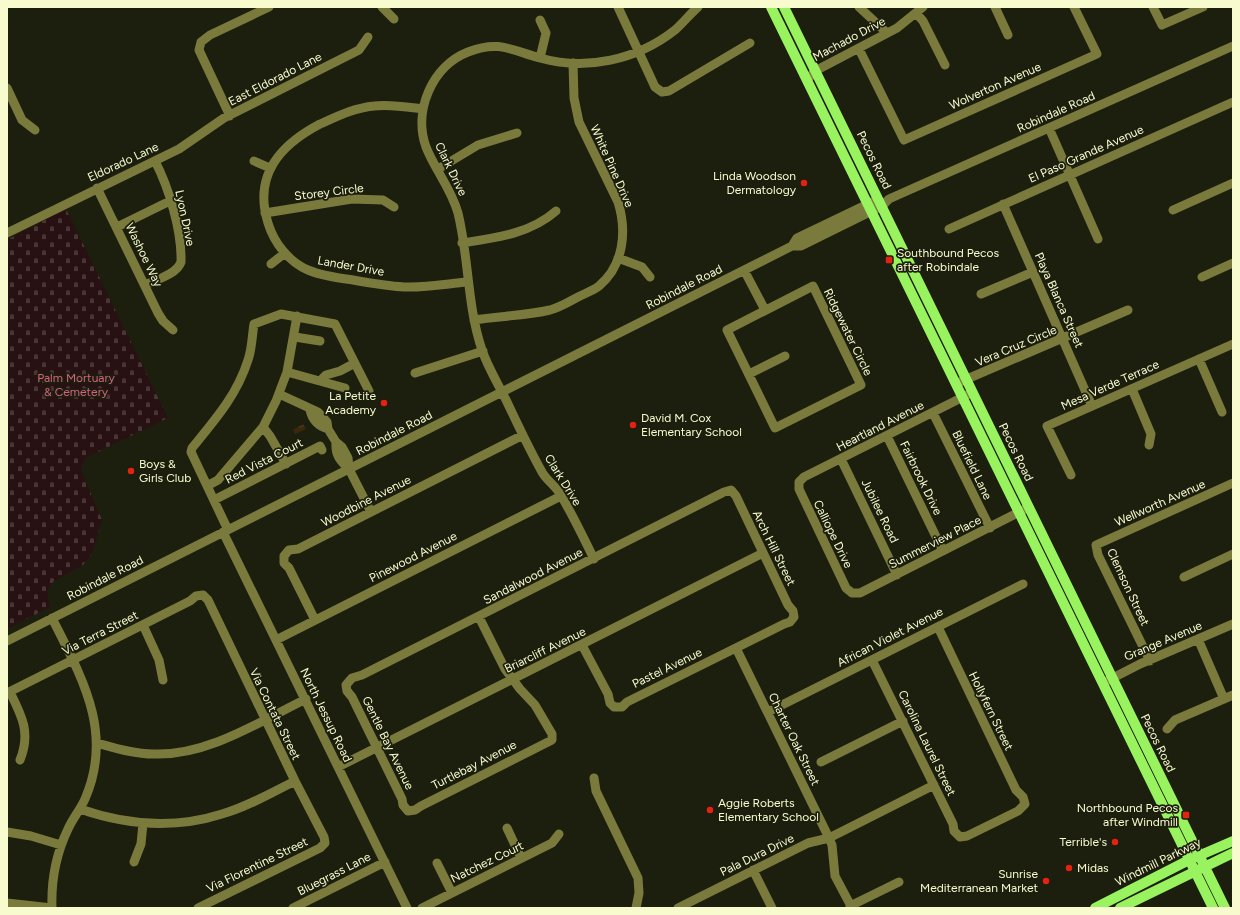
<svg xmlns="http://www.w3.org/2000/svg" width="1240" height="915" viewBox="0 0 1240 915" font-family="Figtree,sans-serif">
	<defs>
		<pattern id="cemetery-stones" width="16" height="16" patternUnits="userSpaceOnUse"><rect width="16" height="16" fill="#281113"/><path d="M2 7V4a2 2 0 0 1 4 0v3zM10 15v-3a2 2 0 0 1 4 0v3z" fill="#483534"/></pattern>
		<pattern id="water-waves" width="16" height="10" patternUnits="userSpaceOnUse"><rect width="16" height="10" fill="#39280c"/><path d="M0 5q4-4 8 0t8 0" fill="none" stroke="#4d3d23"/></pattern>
	</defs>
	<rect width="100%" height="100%" fill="#1c1e0e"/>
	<path fill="url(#cemetery-stones)" d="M66 209 168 418 85 458 81 470 102 520 92 553 83 565 53 582 47 591 50 607 7 629V240Z"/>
	<path fill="url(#water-waves)" d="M303 424 306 429 295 434 293 430Z"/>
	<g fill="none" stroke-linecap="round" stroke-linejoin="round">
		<path stroke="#797a3c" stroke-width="9" d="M382 7 394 19
			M618 7 655 87 662 92 669 91 750 43
			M859 7 887 33
			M995 7 1008 35
			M1153 7 1162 25 1203 7
			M916 13 923 21 945 65
			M859 49 904 140 1097 54 1074 7
			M540 58 546 33 540 20
			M807 80 815 71 897 28 923 7
			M7 88 22 120 35 130
			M423 109C407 107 390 104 374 106 354 108 338 116 320 124 280 145 253 175 268 223 274 243 289 262 308 270 322 276 338 278 353 280 370 283 387 286 404 287 425 288 446 284 467 282
			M230 116 199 50 201 42 210 35 269 7
			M1049 128 1098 239
			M254 161 270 168
			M438 169 478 145 517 133
			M97 188 158 313 163 321 173 330
			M1003 204 1092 406
			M1173 210 1233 183
			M265 213 352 199 383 200 394 207
			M117 227 170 201
			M949 229 1233 102
			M7 233 179 149 224 118 359 50 368 37
			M462 243C495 238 530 234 556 211
			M792 246 797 238 874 201
			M618 258 642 267 650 277
			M271 264 285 253
			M744 270 765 310
			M1202 277 1233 263
			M145 285C156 280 177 274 181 262 182 231 169 188 155 161
			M813 286 861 385 775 428 727 330Z
			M981 294 1033 272
			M474 320C498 316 525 316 550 310 561 307 570 301 580 296 586 293 594 290 599 286 624 265 627 231 618 202L579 122 574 98 573 63
			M295 337 320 341
			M1199 359 1222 412
			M287 372 345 388
			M415 373 483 351
			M749 374 785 356
			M320 381 326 375 340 371 355 363
			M960 382 1128 310
			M1132 389 1151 434 1149 445
			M279 394 318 412 327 422 328 429 336 442 342 447 348 458 349 469 371 512
			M969 394 804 477 799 482V489L846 588 852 593H860L1029 507
			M310 410C312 419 318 426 328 429
			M933 413 990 528
			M263 427 270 436 286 464
			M887 436 943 551
			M336 442C335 455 340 461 349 469
			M841 459 897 575
			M1071 475 1047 426 1233 344
			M207 486 218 480 263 427 276 401 287 372 297 316
			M214 500 320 446 322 450
			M228 530 191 452 192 448C215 420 237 395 248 360 252 349 252 336 254 324L281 314 335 324 369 391
			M223 532 407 908
			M594 559C583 537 573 515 560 494 555 485 546 480 542 472 529 449 518 425 507 402 499 385 488 368 482 350 467 306 469 258 458 213 451 188 435 170 426 147 413 111 432 66 468 52 499 40 511 50 540 58 586 71 637 60 675 30 683 23 690 14 698 7
			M1184 577 1233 554
			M479 617 505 669 520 689 535 705 552 734V740L421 806 415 810 408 811 403 805 402 799 352 697 347 691 346 685 352 678 362 675 724 492 731 490 736 496 788 605 793 611 794 617 790 622 784 624 627 702 622 707H614L610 703 608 694 582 645
			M315 620 289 568 284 563V556L289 550 298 549 523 435
			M143 625 159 660 163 680
			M1198 639 1224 699
			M276 640 561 496
			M7 641 792 246H801L882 206 889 199 1233 46
			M736 648 829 838 832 845 835 876 852 908
			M872 660 953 824 954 831 960 837 967 836 1018 811 1025 804 1023 797 1016 790 938 627
			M1150 661 1098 555 1096 545 1233 483
			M1103 683 1140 664 1233 624
			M10 692C22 716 31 733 20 760
			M7 693 190 601 196 596 203 595 208 600 295 781 324 837 325 843 320 848 198 908
			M768 712 1023 584
			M1167 729 1175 720 1233 695
			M97 743C115 748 134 754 154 754 207 756 259 722 306 699
			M821 762 903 721
			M338 767 763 553
			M594 778 596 791 638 878 639 893 636 908
			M80 809C126 825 175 829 222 814 247 807 271 793 295 781
			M507 828 521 858
			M7 832 31 836 61 845
			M134 862 141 844 143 823
			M437 863 452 893
			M753 870 772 908
			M7 903 52 908C51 880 56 854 68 829 73 818 80 810 85 799 114 732 82 678 52 618
			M850 906 899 882
			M293 908 385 862
			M422 908 552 843 559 834
			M678 908 808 843 829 838 934 785"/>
		<path stroke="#99f35e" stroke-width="10" d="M771 7 1213 908
			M784 7 1225 908
			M1095 908 1189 860 1233 841
			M1120 908 1233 853"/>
	</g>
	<g fill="#e52211" stroke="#1c1e0e" stroke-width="1.5">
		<circle cx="804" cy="183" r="4"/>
		<rect x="885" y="256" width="8" height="8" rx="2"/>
		<circle cx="384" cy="403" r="4"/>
		<circle cx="633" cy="425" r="4"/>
		<circle cx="131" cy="471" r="4"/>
		<circle cx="710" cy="810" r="4"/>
		<rect x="1182" y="811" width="8" height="8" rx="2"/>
		<circle cx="1115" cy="842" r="4"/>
		<circle cx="1069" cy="868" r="4"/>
		<circle cx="1046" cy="881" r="4"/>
	</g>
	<g text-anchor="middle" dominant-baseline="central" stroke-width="3.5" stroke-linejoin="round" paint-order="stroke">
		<g font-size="12" fill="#f7fbce" stroke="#1c1e0e">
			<text transform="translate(849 39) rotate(-28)">Machado Drive</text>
			<text transform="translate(275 79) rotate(-27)">East Eldorado Lane</text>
			<text transform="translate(995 86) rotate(-24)">Wolverton Avenue</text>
			<text transform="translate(1056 112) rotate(-24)">Robindale Road</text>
			<text transform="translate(1086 154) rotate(-24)">El Paso Grande Avenue</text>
			<text transform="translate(874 160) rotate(64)">Pecos Road</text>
			<text transform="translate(123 162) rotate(-25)">Eldorado Lane</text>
			<text transform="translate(612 166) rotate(66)">White Pine Drive</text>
			<text transform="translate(451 169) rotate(64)">Clark Drive</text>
			<text transform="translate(329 192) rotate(-7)">Storey Circle</text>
			<text transform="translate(185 218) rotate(78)">Lyon Drive</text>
			<text transform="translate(144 255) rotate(64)">Washoe Way</text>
			<text transform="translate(351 266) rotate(10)">Lander Drive</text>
			<text transform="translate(684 287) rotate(-27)">Robindale Road</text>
			<text transform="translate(1059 300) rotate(66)">Playa Blanca Street</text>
			<text transform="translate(848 332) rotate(64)">Ridgewater Circle</text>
			<text transform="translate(1016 346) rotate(-23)">Vera Cruz Circle</text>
			<text transform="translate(1110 385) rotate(-24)">Mesa Verde Terrace</text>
			<text transform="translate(880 426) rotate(-27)">Heartland Avenue</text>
			<text transform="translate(394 433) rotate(-27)">Robindale Road</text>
			<text transform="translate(1016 452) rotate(64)">Pecos Road</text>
			<text transform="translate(264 461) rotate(-27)">Red Vista Court</text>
			<text transform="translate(972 465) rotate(64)">Bluefield Lane</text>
			<text transform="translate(921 478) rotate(64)">Fairbrook Drive</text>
			<text transform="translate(563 480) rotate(58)">Clark Drive</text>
			<text transform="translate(366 501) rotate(-27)">Woodbine Avenue</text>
			<text transform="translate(1160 503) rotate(-24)">Wellworth Avenue</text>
			<text transform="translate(880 511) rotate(64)">Jubilee Road</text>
			<text transform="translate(833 534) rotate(64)">Calliope Drive</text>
			<text transform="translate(935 542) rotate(-27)">Summerview Place</text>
			<text transform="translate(774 548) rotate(64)">Arch Hill Street</text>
			<text transform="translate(413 557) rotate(-27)">Pinewood Avenue</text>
			<text transform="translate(533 576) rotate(-27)">Sandalwood Avenue</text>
			<text transform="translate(105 578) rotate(-27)">Robindale Road</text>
			<text transform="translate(1128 587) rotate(65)">Clemson Street</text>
			<text transform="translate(100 633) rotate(-27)">Via Terra Street</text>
			<text transform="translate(890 637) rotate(-27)">African Violet Avenue</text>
			<text transform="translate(1163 641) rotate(-23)">Grange Avenue</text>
			<text transform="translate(545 650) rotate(-26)">Briarcliff Avenue</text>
			<text transform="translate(667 668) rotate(-26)">Pastel Avenue</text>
			<text transform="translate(991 711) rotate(64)">Hollyfern Street</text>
			<text transform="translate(275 714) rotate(64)">Via Contata Street</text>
			<text transform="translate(326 715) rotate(64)">North Jessup Road</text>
			<text transform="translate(794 739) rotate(64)">Charter Oak Street</text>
			<text transform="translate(388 743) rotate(64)">Gentle Bay Avenue</text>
			<text transform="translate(927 743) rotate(64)">Carolina Laurel Street</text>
			<text transform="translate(1158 743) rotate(64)">Pecos Road</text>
			<text transform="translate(474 765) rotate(-27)">Turtlebay Avenue</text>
			<text transform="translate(757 855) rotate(-26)">Pala Dura Drive</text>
			<text transform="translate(487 862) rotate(-26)">Natchez Court</text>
			<text transform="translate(1158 862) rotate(-26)">Windmill Parkway</text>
			<text transform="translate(257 865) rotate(-26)">Via Florentine Street</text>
			<text transform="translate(334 874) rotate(-27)">Bluegrass Lane</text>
		</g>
		<g font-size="12" fill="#f7fbce" stroke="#1c1e0e" text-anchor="end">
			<text x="796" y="176">Linda Woodson<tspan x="796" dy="14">Dermatology</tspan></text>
			<text x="897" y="253" text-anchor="start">Southbound Pecos<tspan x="897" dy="14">after Robindale</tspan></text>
			<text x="376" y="396">La Petite<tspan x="376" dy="14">Academy</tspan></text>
			<text x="641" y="418" text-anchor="start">David M. Cox<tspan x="641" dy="14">Elementary School</tspan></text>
			<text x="139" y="464" text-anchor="start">Boys &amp;<tspan x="139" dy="14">Girls Club</tspan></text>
			<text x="718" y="803" text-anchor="start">Aggie Roberts<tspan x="718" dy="14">Elementary School</tspan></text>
			<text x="1178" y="808">Northbound Pecos<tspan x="1178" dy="14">after Windmill</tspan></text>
			<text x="1107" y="842">Terrible's</text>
			<text x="1077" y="868" text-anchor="start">Midas</text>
			<text x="1038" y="874">Sunrise<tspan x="1038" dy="14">Mediterranean Market</tspan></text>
		</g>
		<g font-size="12" fill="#d56180" stroke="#1c1e0e">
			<text x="76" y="378">Palm Mortuary<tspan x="76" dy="14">&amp; Cemetery</tspan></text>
		</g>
	</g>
	<rect width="1240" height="915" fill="none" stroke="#f7fbce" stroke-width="16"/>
</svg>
